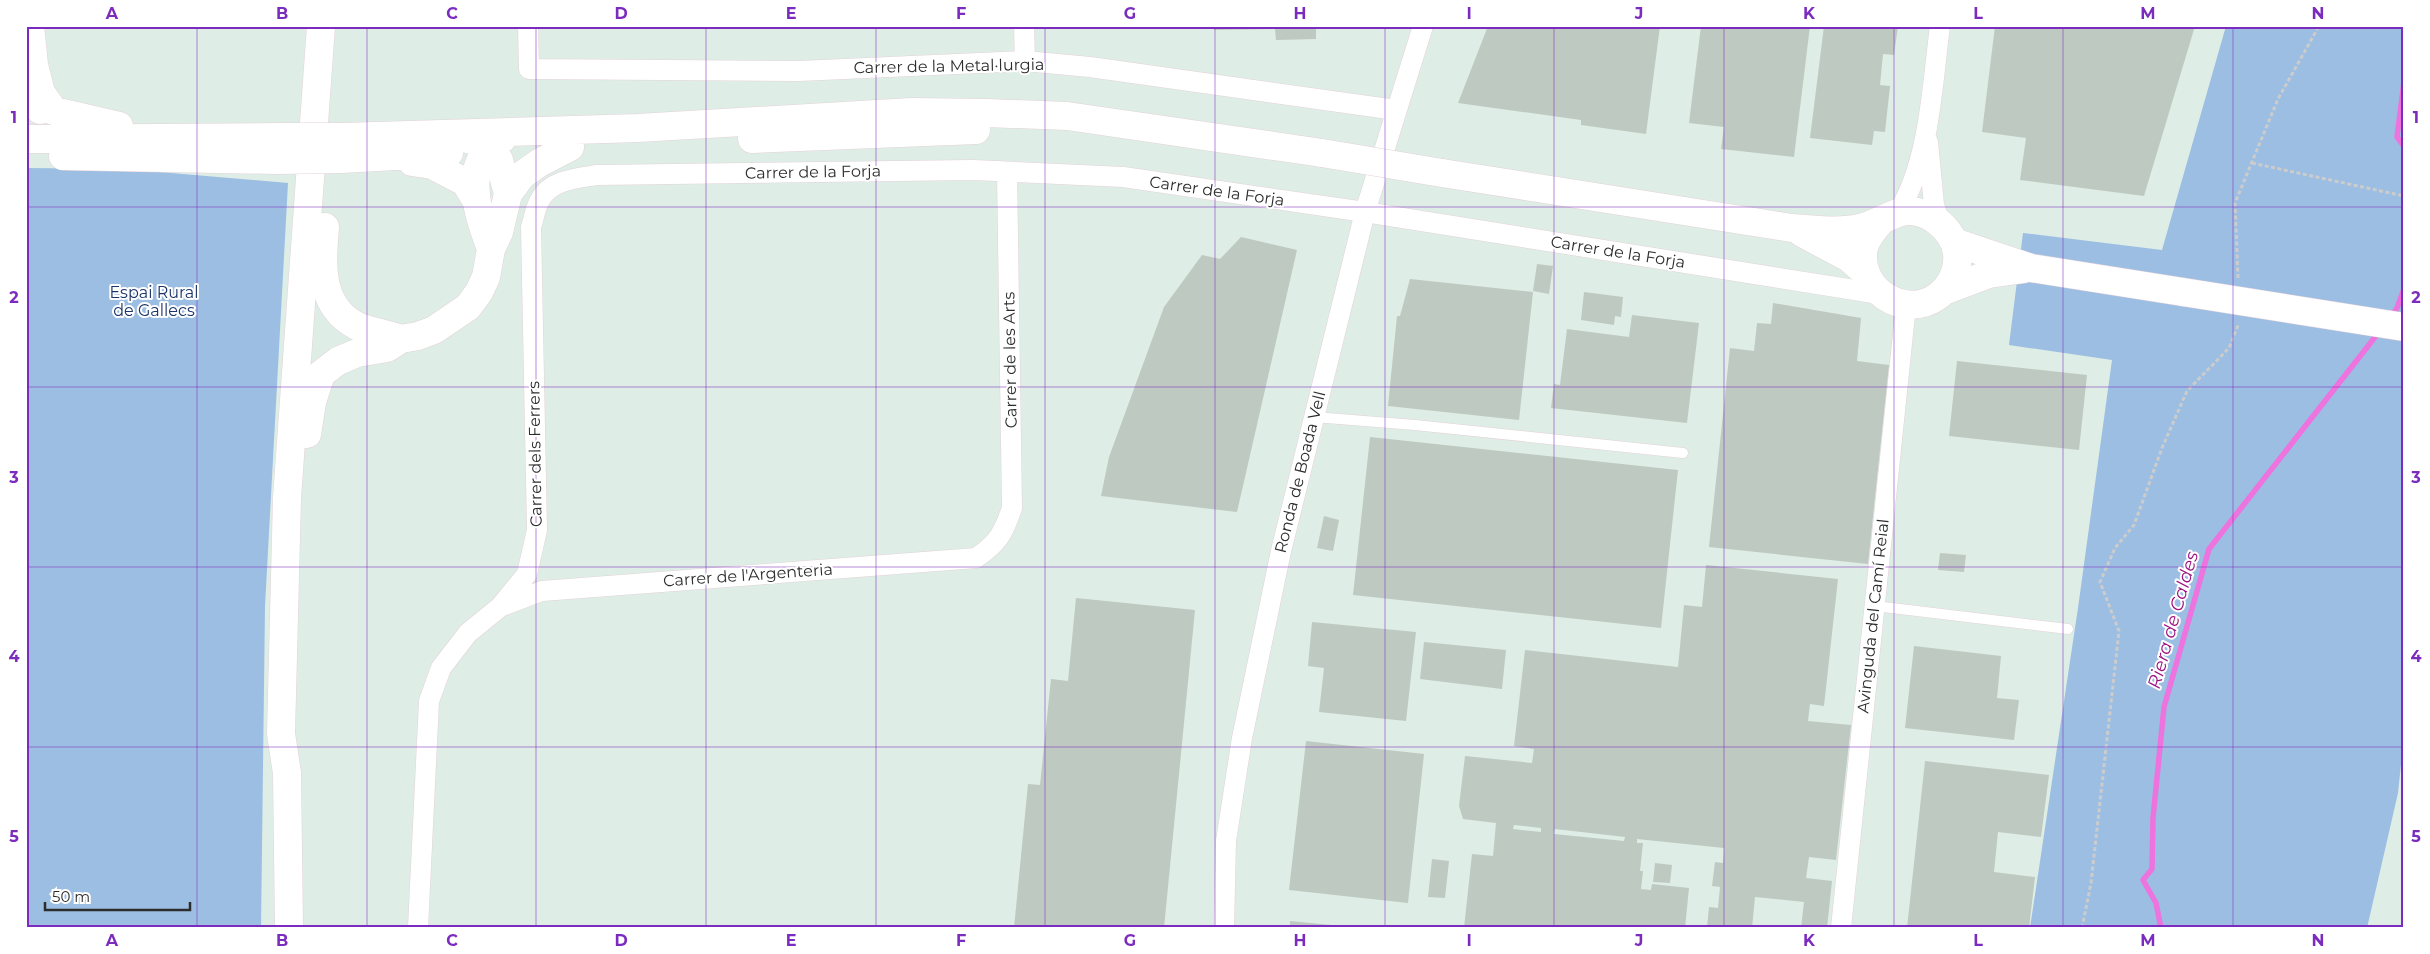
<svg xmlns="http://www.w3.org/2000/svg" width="2430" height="954" viewBox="0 0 2430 954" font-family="Montserrat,sans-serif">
	<rect width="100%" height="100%" fill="#deede5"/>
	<path fill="#9cbee3" d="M2226 26H2404V736L2398 793 2367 928H2030L2078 608 2112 360 2009 345 2023 233 2162 250Z
		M26 168 124 169 288 183 265 606 261 928H26Z"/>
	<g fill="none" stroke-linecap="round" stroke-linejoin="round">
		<path stroke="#ed73de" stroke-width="5.5" d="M2404 82 2397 137 2404 146
			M2391 317 2397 308 2404 289
			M2161 928 2156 903 2143 880 2152 869 2153 818 2164 707 2209 549 2379 332"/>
	</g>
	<path fill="#bec9c2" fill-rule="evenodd" d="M1214 26H1316V39L1276 40 1275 29 1214 30Z
		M1488 26H1660L1646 134 1581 125V120L1458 103Z
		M1701 26H1810L1794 157 1721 149 1724 127 1689 123Z
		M1824 26H1898L1894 55 1883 54 1880 85 1890 86 1885 132 1874 131 1872 145 1810 138Z
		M1995 26H2195L2144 196 2020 180 2026 138 1982 132Z
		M1241 237 1297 250 1237 512 1101 496 1109 457 1164 307 1202 255 1220 259Z
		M1537 264 1553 266 1549 294 1533 291Z
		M1410 279 1533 292 1519 420 1388 406 1397 316H1400Z
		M1584 292 1623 297 1621 317 1615 316 1614 325 1581 320Z
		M1773 303 1861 318 1857 361 1889 365 1868 564 1709 547 1730 348 1754 351 1757 323 1771 324Z
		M1632 315 1699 323 1687 423 1551 408 1554 384 1560 385 1567 329 1629 337Z
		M1957 361 2087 375 2079 450 1949 436Z
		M1370 437 1678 470 1661 628 1353 595Z
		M1324 516 1339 520 1333 551 1317 548Z
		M1940 553 1966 555 1964 572 1938 570Z
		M1706 565 1838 579 1824 706 1810 704 1808 721 1851 725 1836 860 1809 857 1806 878 1832 881 1827 928H1801L1804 902 1755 897 1752 928H1707L1709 907 1718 908 1720 887 1712 886 1715 862 1723 863 1724 848 1637 839V843H1643L1640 871H1643L1641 889 1651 890 1652 884 1689 888 1685 928H1464L1472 854 1493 856 1496 823 1463 819 1459 806 1465 756 1532 763 1534 749 1514 746 1525 650 1678 667 1684 605 1702 607ZM1514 825 1541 828V832L1513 829ZM1555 829 1625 837 1624 841 1554 834Z
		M1076 598 1195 610 1164 928H1014L1028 784 1040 785 1051 679 1068 681Z
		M1312 622 1416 632 1406 721 1319 712 1324 668 1308 666Z
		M1424 642 1506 650 1502 689 1420 679Z
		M1914 646 2001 656 1997 698 2019 700 2014 740 1905 728Z
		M1306 741 1424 754 1408 903 1289 890Z
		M1925 761 2049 775 2041 837 1998 832 1994 872 2035 877 2029 928H1907Z
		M1432 859 1449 861 1445 898 1428 897Z
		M1655 863 1672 865 1670 883 1653 882Z
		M1290 921 1342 926V928H1290Z"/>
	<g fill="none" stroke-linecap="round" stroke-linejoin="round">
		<defs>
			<path id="lane" d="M1314 417 1415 425 1683 453
				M1875 606 2068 629"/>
			<path id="street" d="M528 26 529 69 799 71 1025 61 1090 67 1396 110
				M1024 26 1025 61
				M1928 142 1934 205 1940 223
				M1898 213C1930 160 1932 86 1940 26
				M502 606 542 591 976 558C998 543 1003 534 1012 508L1007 172
				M418 928 429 701 441 668 468 633 500 607 527 574 537 530 531 227C534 219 535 208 540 200 550 180 577 178 597 175L973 170 1123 177 1365 212 1880 294
				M1224 928 1226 841 1242 738 1281 551 1365 212 1423 26
				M1841 928 1906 305"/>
			<path id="secondary" d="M30 26 34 65 41 93 40 110
				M41 93 54 111 119 126
				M342 137 638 128 911 112 987 113 1067 116 1322 153
				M26 139 282 137
				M752 139 976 130
				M63 156 276 160
				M341 159 449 153
				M412 162 432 165 465 182 476 200
				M1442 173 1792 228C1814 229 1838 233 1860 228 1874 225 1885 217 1898 213 1923 204 1954 228 1957 253 1959 270 1951 286 1938 296 1904 321 1855 288 1864 247 1867 237 1873 230 1880 222
				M508 194 522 175 539 163 570 147
				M325 227C322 264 318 306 357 326 368 331 388 334 401 339
				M1802 233 1849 258 1866 273
				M1954 242 2031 268 2183 292
				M491 249C478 214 459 162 502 139
				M1944 291 1989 274 2024 269
				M307 434 312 402 321 374 338 361 357 353 387 348 401 339 418 336 434 330 468 307 479 292 486 277 491 249 499 232 508 194 499 160 482 143 460 137
				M289 928 287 773 281 734 287 498 321 26"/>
		</defs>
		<use href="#lane" stroke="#e4d3d9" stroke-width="11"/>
		<use href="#street" stroke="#e4d3d9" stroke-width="21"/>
		<use href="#secondary" stroke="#e4d3d9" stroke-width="29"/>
		<path stroke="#ccc" stroke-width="3" stroke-dasharray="4 2.5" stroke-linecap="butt" d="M2252 163 2404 196
			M2238 278 2235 203 2278 99 2319 26
			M2082 928 2091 883 2119 631 2100 582 2115 548 2134 525 2162 448 2187 391 2229 348 2239 323"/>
		<use href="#lane" stroke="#fff" stroke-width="10"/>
		<use href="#street" stroke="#fff" stroke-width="20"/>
		<use href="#secondary" stroke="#fff" stroke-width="28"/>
		<defs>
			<path id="secondary-bridge" d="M282 137H342
				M1322 153 1442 173
				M276 160 341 159
				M2183 292 2404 327"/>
		</defs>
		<use href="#secondary-bridge" stroke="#e4d3d9" stroke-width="29" stroke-linecap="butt"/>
		<use href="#secondary-bridge" stroke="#fff" stroke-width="28"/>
	</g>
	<path fill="none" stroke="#7b2cbf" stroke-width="1" stroke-opacity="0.55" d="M197 26V928M367 26V928M536 26V928M706 26V928M876 26V928M1045 26V928M1215 26V928M1385 26V928M1554 26V928M1724 26V928M1894 26V928M2063 26V928M2233 26V928M26 207H2404M26 387H2404M26 567H2404M26 747H2404"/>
	<g text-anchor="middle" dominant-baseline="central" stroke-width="4" stroke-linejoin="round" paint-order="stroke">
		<g font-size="16" fill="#2c2c2c" stroke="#fff">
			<text transform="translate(949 66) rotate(-1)">Carrer de la Metal·lurgia</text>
			<text transform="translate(813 172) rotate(-1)">Carrer de la Forja</text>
			<text transform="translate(1217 191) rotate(8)">Carrer de la Forja</text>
			<text transform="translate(1618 252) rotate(9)">Carrer de la Forja</text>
			<text transform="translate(1010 360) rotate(-91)">Carrer de les Arts</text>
			<text transform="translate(535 454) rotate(-91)">Carrer dels Ferrers</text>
			<text transform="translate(1300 472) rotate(-76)">Ronda de Boada Vell</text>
			<text transform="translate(748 575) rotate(-4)">Carrer de l'Argenteria</text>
			<text transform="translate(1873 616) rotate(-84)">Avinguda del Camí Reial</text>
		</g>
		<g font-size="16" fill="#1c3669" stroke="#fff">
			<text x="154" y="292">Espai Rural<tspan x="154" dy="18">de Gallecs</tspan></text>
		</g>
		<g font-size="18" font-style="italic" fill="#9c0f7f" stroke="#fff">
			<text transform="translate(2173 620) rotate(-74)">Riera de Caldes</text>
		</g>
	</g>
	<rect width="2430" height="954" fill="none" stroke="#ffffff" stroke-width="55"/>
	<path d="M45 902v8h145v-8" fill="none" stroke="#2c2c2c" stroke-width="2.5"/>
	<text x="52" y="902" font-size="15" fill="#2c2c2c" stroke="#ffffff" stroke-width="4" paint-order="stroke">50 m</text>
	<rect x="28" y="28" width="2374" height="898" fill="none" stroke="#7b2cbf" stroke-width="2"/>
	<g font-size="16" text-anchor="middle" font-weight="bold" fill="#7b2cbf">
		<text x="112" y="19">A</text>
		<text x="282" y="19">B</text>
		<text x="452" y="19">C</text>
		<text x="621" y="19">D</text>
		<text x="791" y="19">E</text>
		<text x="961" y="19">F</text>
		<text x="1130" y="19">G</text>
		<text x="1300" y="19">H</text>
		<text x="1469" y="19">I</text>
		<text x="1639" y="19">J</text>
		<text x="1809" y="19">K</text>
		<text x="1978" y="19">L</text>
		<text x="2148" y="19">M</text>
		<text x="2318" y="19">N</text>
		<text x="14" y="123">1</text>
		<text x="2416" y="123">1</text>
		<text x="14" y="303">2</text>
		<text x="2416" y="303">2</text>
		<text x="14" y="483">3</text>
		<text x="2416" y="483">3</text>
		<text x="14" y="662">4</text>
		<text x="2416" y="662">4</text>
		<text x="14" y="842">5</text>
		<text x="2416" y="842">5</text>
		<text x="112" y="946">A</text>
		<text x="282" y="946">B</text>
		<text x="452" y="946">C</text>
		<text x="621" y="946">D</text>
		<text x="791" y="946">E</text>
		<text x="961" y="946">F</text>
		<text x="1130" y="946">G</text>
		<text x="1300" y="946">H</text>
		<text x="1469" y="946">I</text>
		<text x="1639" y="946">J</text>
		<text x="1809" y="946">K</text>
		<text x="1978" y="946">L</text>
		<text x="2148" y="946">M</text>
		<text x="2318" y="946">N</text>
	</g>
</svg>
